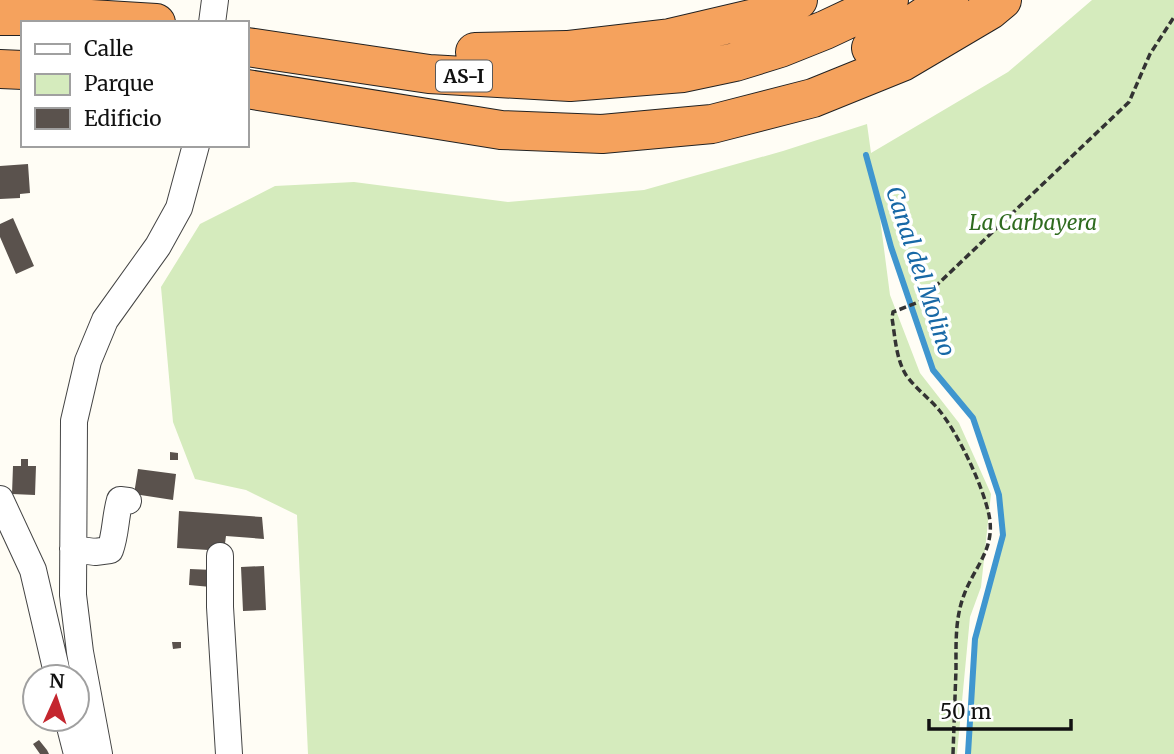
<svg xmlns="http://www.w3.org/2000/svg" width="1174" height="754" viewBox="0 0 1174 754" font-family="Merriweather,serif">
	<rect width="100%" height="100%" fill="#fffdf5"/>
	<path fill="#d5ebbd" d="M1092 0H1174V754H968L975 639 1003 535 999 495 973 418 933 370 891 247 877 195 890 295 920 373 959 423 991 494 981 587 970 617 957 754H308L297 515 246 490 195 479 173 422 161 287 200 224 275 186 354 182 508 202 644 190 783 151 867 124 871 153 1008 72Z"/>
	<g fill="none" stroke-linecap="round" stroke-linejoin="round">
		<path stroke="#3f96cf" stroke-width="6" d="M866 155 891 247 933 370 973 418 999 495 1003 535 975 639 968 754"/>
	</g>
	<path fill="#5a524d" d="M28 164 30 193 20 194V198L0 199V166Z
		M13 218 34 266 16 274 0 237V224Z
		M170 452 178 453V460H170Z
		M21 459H28V466H36L35 495 12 494 13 466H21Z
		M138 469 176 474 173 500 134 494Z
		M179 511 262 517 264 539 226 536 224 551 177 548Z
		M264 566 266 610 243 611 241 567Z
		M190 569 213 570 211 587 189 585Z
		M172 642H181V648L173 649Z
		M39 740 47 750 49 754H40L33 744Z"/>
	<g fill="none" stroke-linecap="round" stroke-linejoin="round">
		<defs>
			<path id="minor" d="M212 23 215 0
				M0 499 33 570 58 677
				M73 549 95 552 110 550C116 534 115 517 120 500L128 501
				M220 556V607L229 754
				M68 719 77 754
				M99 754 80 652 73 595 74 421 88 361 105 320 158 246 179 208 196 145"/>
			<path id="highway" d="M0 16H42L156 23
				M247 47 429 74 570 82 683 73 735 62 780 48 825 30 889 0
				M871 48 895 36 949 0
				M475 52 567 50 670 38 768 15 798 0
				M0 69 23 70
				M247 89 501 130 602 134 712 124 813 98 902 62 990 10 1002 0"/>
		</defs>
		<use href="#minor" stroke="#444" stroke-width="28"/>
		<use href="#highway" stroke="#222" stroke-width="40"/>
		<path stroke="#333" stroke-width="3.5" stroke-dasharray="7 3.5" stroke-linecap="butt" d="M953 754C954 726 955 697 956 669 956 644 955 618 964 595 974 567 996 549 989 515 983 486 958 433 939 410 929 398 915 388 906 375 896 359 895 336 892 318L893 312 919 302 1129 102 1150 54 1174 17"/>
		<use href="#minor" stroke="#fff" stroke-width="26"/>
		<use href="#highway" stroke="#f5a25d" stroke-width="38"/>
	</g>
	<g text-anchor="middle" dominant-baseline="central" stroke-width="7" stroke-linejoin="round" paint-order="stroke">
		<rect fill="#fff" stroke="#585858" stroke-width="2" x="436" y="60.5" width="56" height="31" rx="5"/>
		<g font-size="19" font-weight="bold" fill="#111">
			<text x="464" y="76">AS-I</text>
		</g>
		<g font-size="21" font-style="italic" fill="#2f6b1f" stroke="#fff">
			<text x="1033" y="222">La Carbayera</text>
		</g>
		<g font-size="23" font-style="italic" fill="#1768a6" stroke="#fff">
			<text transform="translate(921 271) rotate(72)">Canal del Molino</text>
		</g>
	</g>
	<rect x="21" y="21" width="228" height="126" fill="#ffffff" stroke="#a0a0a0" stroke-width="2"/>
	<rect x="35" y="44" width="35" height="10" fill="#ffffff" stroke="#a0a0a0" stroke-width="2"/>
	<text x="84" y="56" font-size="21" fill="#111111">Calle</text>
	<rect x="35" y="74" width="35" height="21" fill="#d5ebbd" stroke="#a0a0a0" stroke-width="2"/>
	<text x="84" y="91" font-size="21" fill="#111111">Parque</text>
	<rect x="35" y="108" width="35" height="21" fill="#5a524d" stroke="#a0a0a0" stroke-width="2"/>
	<text x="84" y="126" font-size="21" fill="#111111">Edificio</text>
	<g transform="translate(56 698) rotate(3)"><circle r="33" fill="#ffffff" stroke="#a0a0a0" stroke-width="2"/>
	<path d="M0-5L12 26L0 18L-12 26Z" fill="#c4262e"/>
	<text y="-10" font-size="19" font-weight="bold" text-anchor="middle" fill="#111111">N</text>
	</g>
	<path d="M929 719v10h142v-10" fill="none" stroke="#111111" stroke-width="3.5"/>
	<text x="940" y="719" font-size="21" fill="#111111" stroke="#ffffff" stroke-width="5" paint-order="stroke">50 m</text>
</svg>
